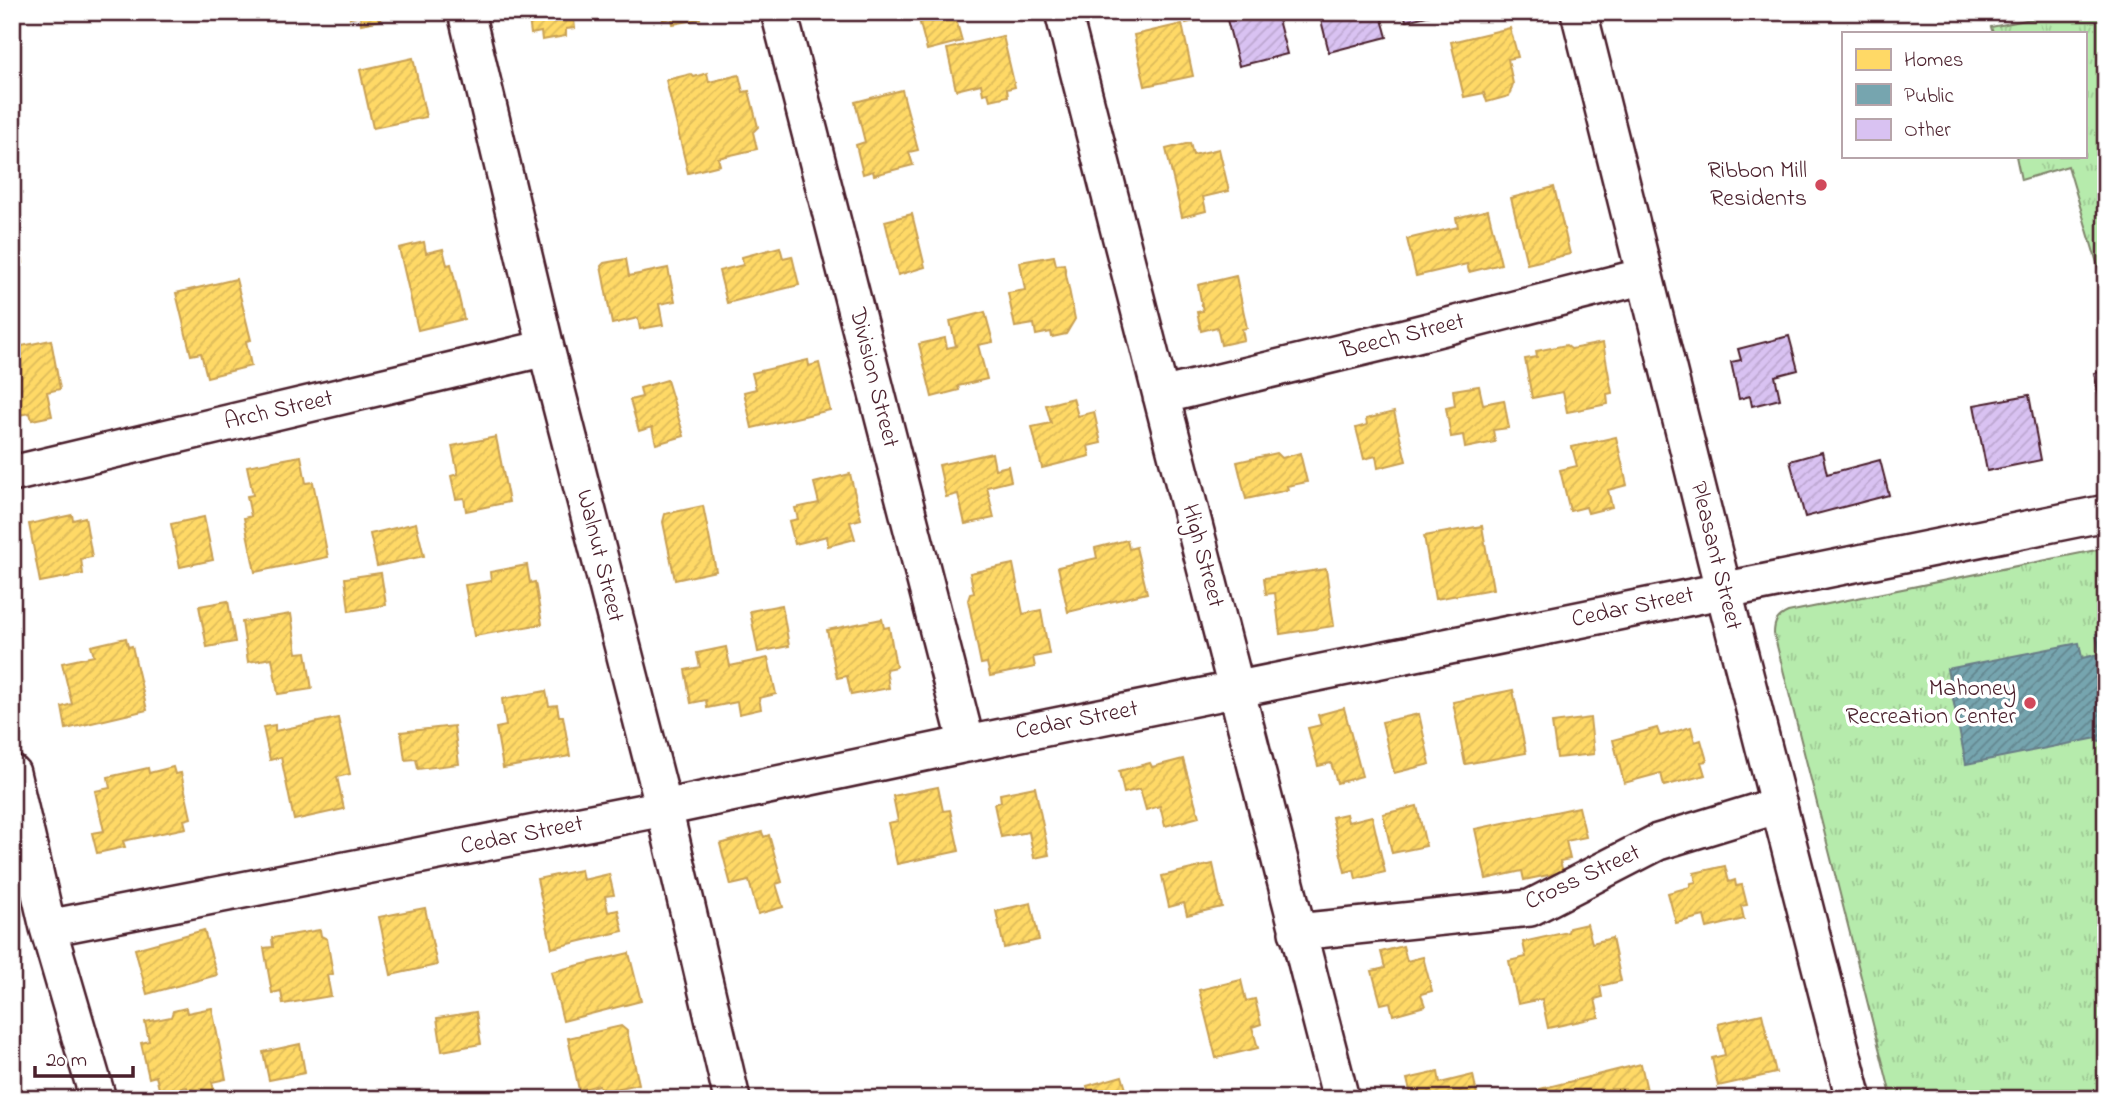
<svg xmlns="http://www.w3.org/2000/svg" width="2118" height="1111" viewBox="0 0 2118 1111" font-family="'Indie Flower',sans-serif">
	<defs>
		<pattern id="park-tufts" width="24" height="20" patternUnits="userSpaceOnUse" patternTransform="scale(1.75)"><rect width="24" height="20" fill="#b6ebac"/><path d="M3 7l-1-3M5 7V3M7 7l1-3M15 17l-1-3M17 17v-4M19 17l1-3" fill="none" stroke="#9ec994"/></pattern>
		<pattern id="homes-hatch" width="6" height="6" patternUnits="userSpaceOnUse" patternTransform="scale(1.75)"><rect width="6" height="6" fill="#ffd966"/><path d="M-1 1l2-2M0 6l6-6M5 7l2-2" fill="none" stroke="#dcba59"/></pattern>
		<pattern id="public-hatch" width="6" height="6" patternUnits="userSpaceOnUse" patternTransform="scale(1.75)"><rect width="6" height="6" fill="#76a5af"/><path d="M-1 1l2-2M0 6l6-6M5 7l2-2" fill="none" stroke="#63868f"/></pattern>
		<pattern id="building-hatch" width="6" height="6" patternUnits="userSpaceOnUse" patternTransform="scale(1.75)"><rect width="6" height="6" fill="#d9c2f2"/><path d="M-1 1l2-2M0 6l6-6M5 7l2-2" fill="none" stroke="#bca6d0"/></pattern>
	</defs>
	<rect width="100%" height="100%" fill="#fff"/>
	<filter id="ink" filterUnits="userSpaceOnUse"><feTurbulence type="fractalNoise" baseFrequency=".0143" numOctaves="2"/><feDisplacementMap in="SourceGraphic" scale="14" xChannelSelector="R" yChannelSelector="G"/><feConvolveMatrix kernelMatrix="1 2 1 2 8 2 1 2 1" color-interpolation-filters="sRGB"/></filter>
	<g filter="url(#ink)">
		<path fill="url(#park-tufts)" stroke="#80856c" stroke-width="2" d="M2066 12H2106V293L2068 166 2021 180 2016 156H2085V33H1993L1991 27Z
			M2106 548V1099H1892L1774 634C1774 622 1777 617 1788 612Z"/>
		<path fill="url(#homes-hatch)" stroke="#c9a154" stroke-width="2" d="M349 12H380L381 20 361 24 360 16 350 18Z
			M528 12H573L575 28 566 29V36L542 40 541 32 531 34Z
			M662 12H699L700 19 673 24 672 18 663 20Z
			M917 12H954L962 41 927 50Z
			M1183 12H1222V14L1186 23Z
			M1182 24 1193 76 1145 86 1134 35Z
			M1510 28 1518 57 1508 59 1513 84 1509 96 1487 102 1484 93 1464 97 1451 42Z
			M1003 36 1015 87 1007 89 1008 96 990 100 988 93 983 94 981 84 956 90 947 49Z
			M413 58 426 117 373 128 360 70Z
			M707 73 709 82 739 75 743 92 749 91 758 127 753 132 757 149 718 158 720 165 688 173 666 80 691 74 694 77Z
			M902 90 918 150 909 152 913 165 874 175 873 171 863 174 856 145 865 142 855 102Z
			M1190 143 1193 155 1219 149 1229 191 1203 197 1206 211 1182 217 1166 149Z
			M1554 187 1570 254 1527 264 1511 198Z
			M1488 210 1501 264 1469 272 1467 264 1416 276 1407 239 1458 227 1456 218Z
			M912 214 925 267 898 275 885 221Z
			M17 224 23 263 16 265 21 293 12 295V225Z
			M424 242 426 253 443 249 447 265 451 264 464 319 418 330 399 248Z
			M780 247 783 258 792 256 799 285 727 303 719 271 743 265 742 257Z
			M1054 256 1056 265 1064 264 1075 319 1066 334 1052 337 1051 332 1036 335 1034 324 1015 327 1008 293 1025 290 1020 262Z
			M626 259 629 276 668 268 675 301 659 304 663 325 640 329 638 318 612 324 601 266 604 263Z
			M1236 276 1247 328 1242 329 1244 340 1221 345 1217 327 1201 331 1197 312 1203 311 1198 285Z
			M236 279 251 340 246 341 251 366 207 377 201 353 191 355 176 293Z
			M985 312 993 342 978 345 987 379 958 386 959 390 932 397 919 344 945 338 947 348 956 346 950 321Z
			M51 340 60 389 47 392 52 416 32 420 30 413 12 416V348Z
			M1603 343 1612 393 1607 394 1608 404 1567 412 1563 392 1532 398 1525 359 1537 357 1536 351 1566 345 1571 349Z
			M808 360 809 366 819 363 830 410 752 428 744 392 756 389 752 373Z
			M667 380 684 436 656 444 652 427 639 431 630 400 642 397 640 388Z
			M1479 386 1483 404 1504 400 1509 428 1493 430 1495 442 1465 448 1463 435 1451 437 1446 408 1455 406 1453 390Z
			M1073 398 1078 416 1094 412 1101 443 1088 446 1090 456 1042 468 1032 427 1051 423 1046 405Z
			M1394 412 1406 461 1378 468 1376 456 1364 459 1356 428 1367 425 1366 419Z
			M496 437 509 502 466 511 464 498 456 499 451 476 458 474 452 446Z
			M1616 437 1627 485 1608 490 1612 507 1588 513 1586 507 1570 511 1560 470 1577 466 1572 447Z
			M992 453 995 469 1008 466 1011 481 987 487 994 518 965 524 958 494 946 497 939 465Z
			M1277 453 1282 458 1300 453 1307 482 1287 486 1288 490 1246 499 1237 462Z
			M301 456 306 483 313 482 328 557 255 572 244 518 251 516 247 496 253 495 247 466Z
			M850 474 861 519 850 522 855 539 828 546 827 536 795 544 789 521 798 519 795 508 819 503 814 483Z
			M703 506 716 571 675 580 663 522 665 514Z
			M72 515 73 520 85 517 92 557 81 559 83 574 40 582 29 524Z
			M204 517 213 560 180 567 171 524Z
			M416 523 424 556 377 566 370 534Z
			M1482 526 1493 589 1435 599 1424 536Z
			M1127 540 1129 549 1136 547 1147 593 1068 612 1058 567 1097 558 1095 548Z
			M1013 564 1023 614 1041 610 1049 654 1033 657 1035 667 990 676 987 663 981 664 968 600 970 594 974 593 970 573Z
			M527 565 530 583 535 582 542 624 474 636 465 585 491 581 490 572Z
			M1326 569 1334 626 1280 634 1275 593 1266 594 1264 578Z
			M381 573 386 605 349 611 345 578Z
			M228 601 235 642 207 647 199 606Z
			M782 605 789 646 758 652 750 611Z
			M291 614 297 653 306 652 312 689 278 694 272 658 248 662 242 622Z
			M882 619 884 628 889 627 896 667 886 669 889 688 851 695 847 676 837 678 827 630Z
			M126 638 128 647 132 646 147 710 66 729 62 707 72 704 62 663 94 656 91 646Z
			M726 647 730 666 768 658 776 694 759 698 761 709 739 714 737 702 707 708 706 700 691 703 685 670 700 667 697 653Z
			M1513 690 1526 753 1465 764 1453 702Z
			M546 691 549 706 557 705 559 716H563L570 756 503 768 496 728 506 726 502 699Z
			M1344 708 1362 776 1337 783 1331 763 1318 766 1308 728 1321 725 1318 715Z
			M1419 714 1430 764 1394 773 1382 722Z
			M338 718 350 774 337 777 344 809 294 820 281 757 270 760 263 727 275 725V731Z
			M1590 718 1594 754 1557 758 1552 723Z
			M454 726 459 764 418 769 416 759 405 760 401 732Z
			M1691 727 1695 742 1701 740 1707 761 1701 762 1705 775 1664 786 1661 773 1624 783 1613 740 1657 728 1660 736Z
			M1183 759 1199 817 1165 826 1160 806 1146 810 1140 789 1124 793 1119 771 1150 763 1152 767Z
			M173 767 175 774 181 773 191 818 184 820 186 828 123 841 125 847 97 853 92 833 104 831 95 791 110 788 108 777 148 768 149 773Z
			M938 787 943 811 950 810 959 851 897 864 888 823 898 821 893 796Z
			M1035 787 1049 855 1034 858 1029 832 1001 837 994 804 1001 802 1000 794Z
			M1417 806 1426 846 1392 853 1383 814Z
			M1579 807 1586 837 1566 841 1570 859 1560 861 1563 872 1524 880 1522 871 1486 879 1475 829Z
			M1346 814 1348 822 1372 816 1385 872 1356 879 1354 870 1345 872 1332 817Z
			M762 832 764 837 769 835 782 882 776 884 783 907 758 914 749 881 731 885 720 844Z
			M1213 864 1222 907 1187 915 1184 903 1169 907 1162 876Z
			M1725 866 1729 882 1735 880 1736 886 1742 885 1747 905 1741 906 1744 919 1707 928 1704 916 1676 923 1668 893 1690 887 1691 883 1696 882 1694 873Z
			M581 870 583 880 609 874 614 895 605 896 608 912 618 910 623 931 552 948 537 879Z
			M1031 903 1039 940 1004 948 996 911Z
			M425 908 437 965 391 975 379 917Z
			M1587 924 1592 943 1612 938 1621 981 1600 986 1602 997 1595 999 1599 1017 1548 1028 1542 999 1518 1004 1509 961 1526 957 1523 942 1568 932 1569 928Z
			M204 930 217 975 147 994 135 949Z
			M320 930 321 936 327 939 333 974 327 975 331 996 283 1004 281 991 272 993 264 948 273 947 272 938Z
			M1403 946 1407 961 1423 957 1432 991 1421 994 1425 1006 1393 1015 1390 1002 1381 1004 1372 971 1385 968 1381 952Z
			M629 953 641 1001 563 1021 551 972Z
			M1241 980 1246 1001 1255 999 1261 1024 1252 1027 1258 1048 1216 1058 1199 990Z
			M186 1008 187 1013 212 1008 226 1079 212 1082 214 1090 189 1095 187 1087 160 1093 156 1076 149 1078 141 1043 149 1041 145 1022 171 1017 173 1011Z
			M476 1012 481 1044 442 1051 437 1018Z
			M1762 1014 1776 1073 1718 1086 1712 1058 1725 1055 1718 1024Z
			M621 1026 627 1031 639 1084 601 1092 599 1085 579 1090 568 1038Z
			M300 1044 305 1073 269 1080 263 1052Z
			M12 1057 22 1099H12Z
			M1641 1064 1649 1099H1542L1540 1089Z
			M1438 1072 1440 1083 1473 1075 1478 1099H1412L1407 1079Z
			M1122 1076 1129 1099H1091L1087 1086Z"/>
		<path fill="url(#public-hatch)" stroke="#697d87" stroke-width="2" d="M2106 632V740L2098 741 2097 738 1966 764 1947 669 2079 643 2082 658 2100 654 2096 634Z"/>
		<path fill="url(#building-hatch)" stroke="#4a1f2b" stroke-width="2" d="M1225 12H1276L1287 54 1239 66Z
			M1319 12H1380L1387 37 1329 52Z
			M1404 12H1443L1406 21Z
			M1789 336 1798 370 1775 376 1780 399 1752 406 1750 396 1739 399 1731 362 1741 360 1738 349Z
			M2106 371V426L2094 373Z
			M2029 395 2041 460 1987 471 1974 405Z
			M1822 452 1827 474 1880 460 1889 495 1805 517 1790 461Z"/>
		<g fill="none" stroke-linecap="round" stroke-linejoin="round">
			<defs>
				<path id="street" d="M466 12 546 348 664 808 732 1099
					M779 12 967 744
					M1063 12 1341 1099
					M1579 12 1716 561 1854 1099
					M1161 396 1405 337 1645 276
					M12 474 546 348
					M12 773 48 928 98 1099
					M48 928 664 808 967 744 2106 513
					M1297 932 1530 908 1658 842 1779 805"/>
			</defs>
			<use href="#street" stroke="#4a1f2b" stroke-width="40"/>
			<use href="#street" stroke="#fff" stroke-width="35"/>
		</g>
	</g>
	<g fill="#d1495b" stroke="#fff" stroke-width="2.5">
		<circle cx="1821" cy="185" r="7"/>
		<circle cx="2030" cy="703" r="7"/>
	</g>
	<g text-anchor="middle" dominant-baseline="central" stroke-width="7" stroke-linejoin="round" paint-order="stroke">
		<g font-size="24" fill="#4a1f2b" stroke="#fff" text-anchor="end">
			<text x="1807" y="171">Ribbon Mill<tspan x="1807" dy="28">Residents</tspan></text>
			<text x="2016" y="689">Mahoney<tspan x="2016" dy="28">Recreation Center</tspan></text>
		</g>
		<g font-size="24" fill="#4a1f2b" stroke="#fff">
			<text transform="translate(1403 337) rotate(-14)">Beech Street</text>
			<text transform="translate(873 378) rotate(76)">Division Street</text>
			<text transform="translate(279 411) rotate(-13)">Arch Street</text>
			<text transform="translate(599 556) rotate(76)">Walnut Street</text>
			<text transform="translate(1202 556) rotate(75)">High Street</text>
			<text transform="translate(1715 556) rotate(76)">Pleasant Street</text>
			<text transform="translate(1633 608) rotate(-12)">Cedar Street</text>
			<text transform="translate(1077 721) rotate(-11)">Cedar Street</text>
			<text transform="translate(522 836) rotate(-11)">Cedar Street</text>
			<text transform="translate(1583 878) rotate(-25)">Cross Street</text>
		</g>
	</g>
	<rect width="2118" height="1111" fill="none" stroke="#fff" stroke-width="42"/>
	<rect x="21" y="21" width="2076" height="1069" fill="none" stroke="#4a1f2b" stroke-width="2.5" filter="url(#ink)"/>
	<rect x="1842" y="32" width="245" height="126" fill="#ffffff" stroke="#b7a5aa" stroke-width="2"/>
	<rect x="1856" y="49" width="35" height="21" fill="#ffd966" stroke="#b7a5aa" stroke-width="2"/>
	<text x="1904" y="66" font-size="21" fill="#4a1f2b">Homes</text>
	<rect x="1856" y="84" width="35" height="21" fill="#76a5af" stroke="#b7a5aa" stroke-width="2"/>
	<text x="1904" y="102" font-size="21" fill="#4a1f2b">Public</text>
	<rect x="1856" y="119" width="35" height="21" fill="#d9c2f2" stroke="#b7a5aa" stroke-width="2"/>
	<text x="1904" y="136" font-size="21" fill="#4a1f2b">Other</text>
	<path d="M35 1066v10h98v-10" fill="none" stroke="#4a1f2b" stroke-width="3.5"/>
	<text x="46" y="1066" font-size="21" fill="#4a1f2b" stroke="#ffffff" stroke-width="5" paint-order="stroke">20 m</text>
</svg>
